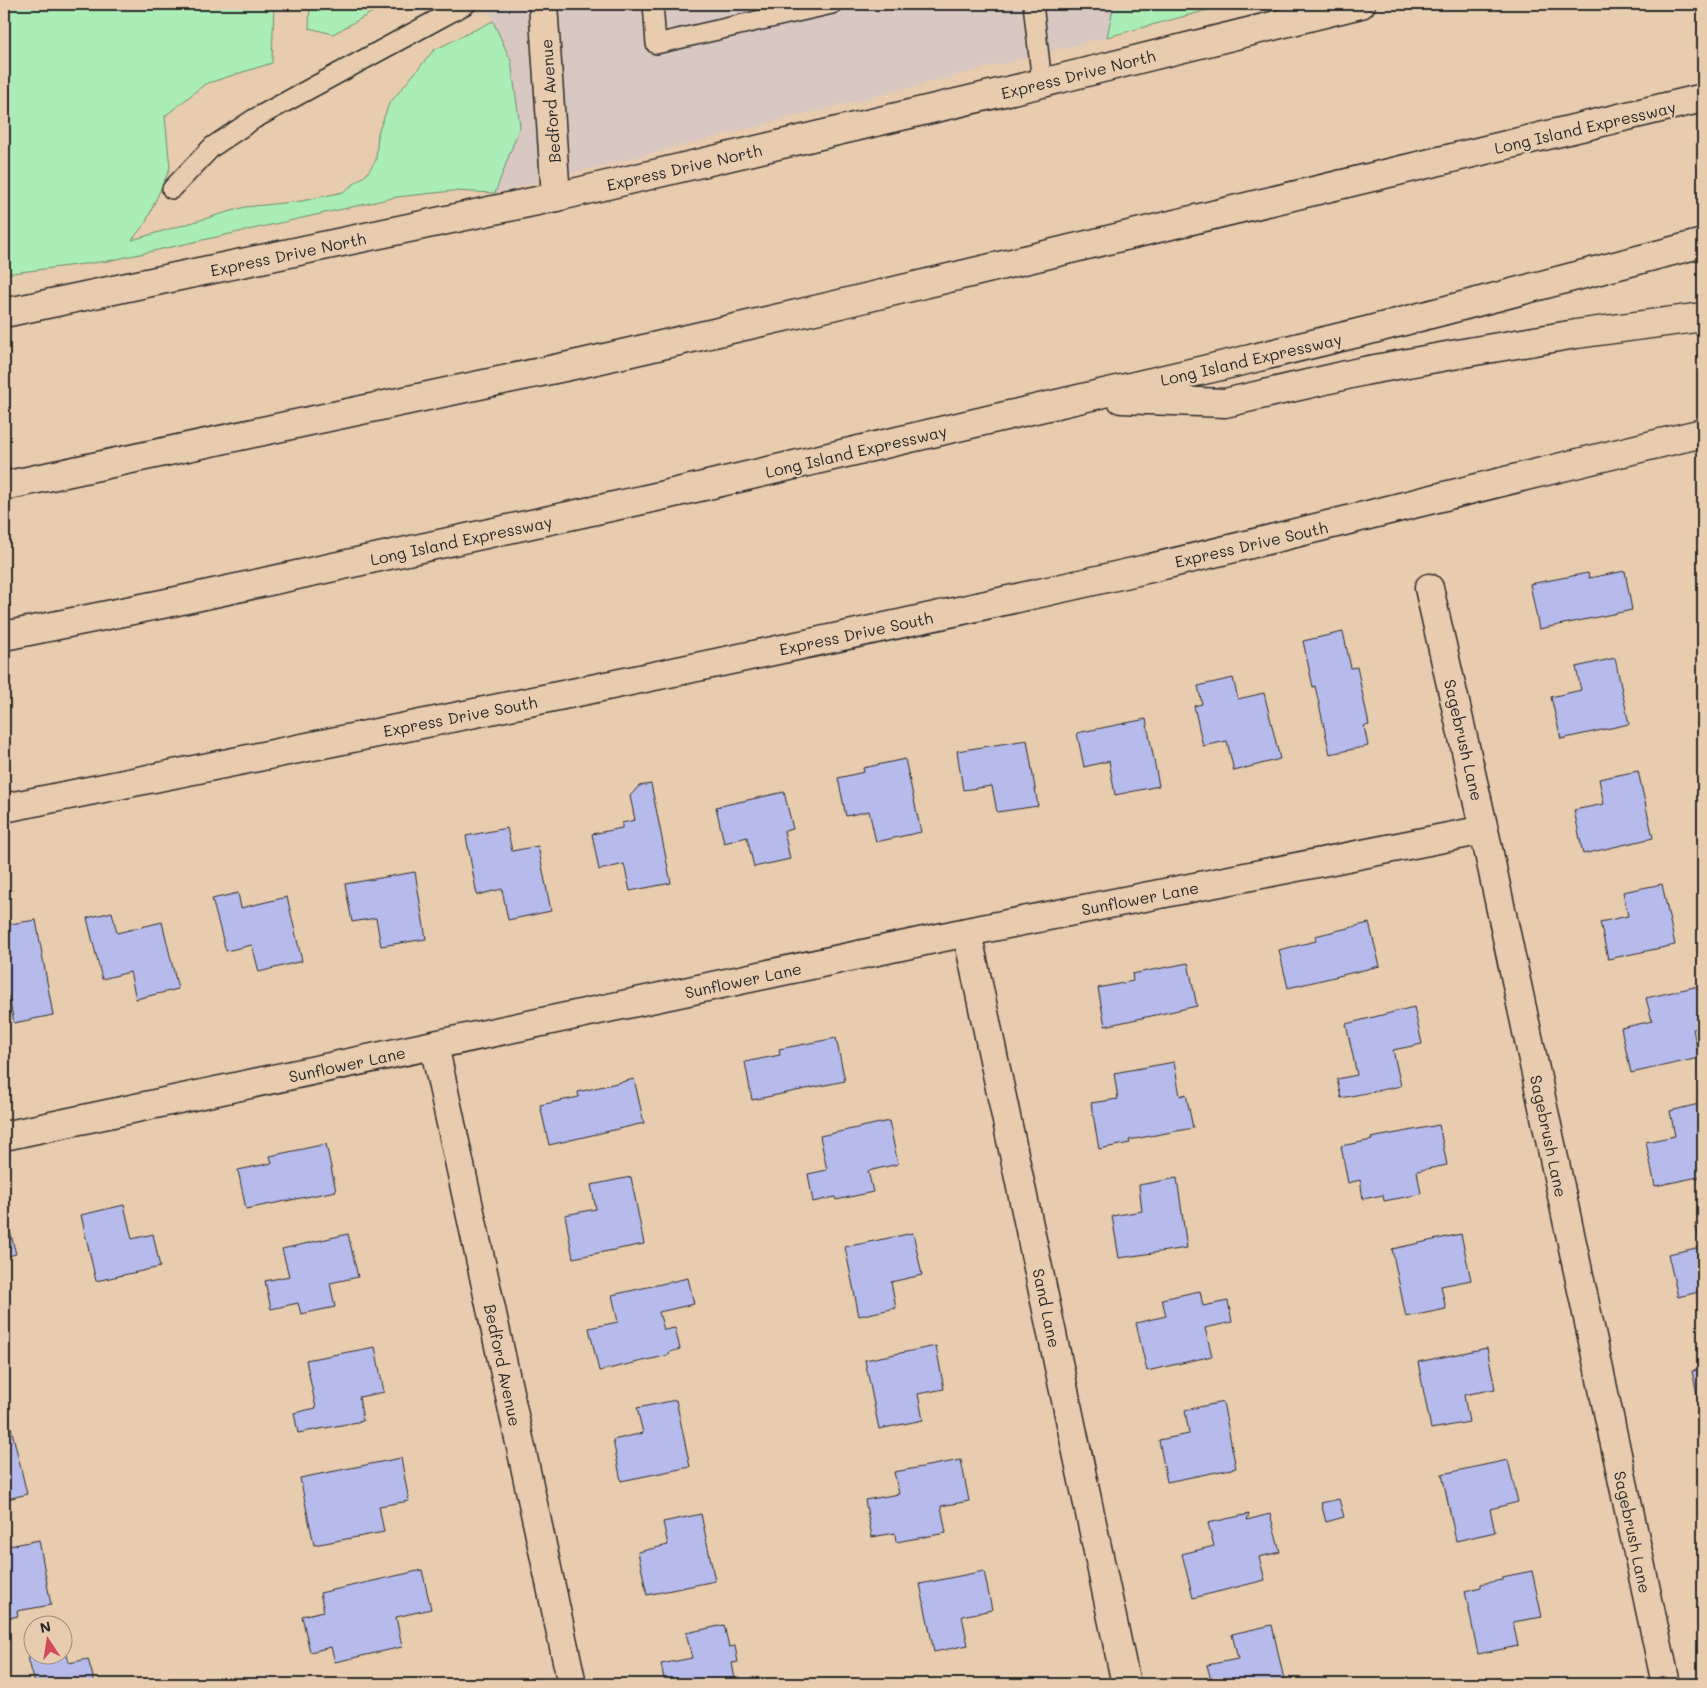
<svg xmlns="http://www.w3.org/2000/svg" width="1707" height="1688" viewBox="0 0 1707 1688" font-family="Mali,sans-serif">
	<rect width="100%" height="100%" fill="#e8ccaf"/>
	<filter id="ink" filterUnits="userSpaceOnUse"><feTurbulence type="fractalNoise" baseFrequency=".02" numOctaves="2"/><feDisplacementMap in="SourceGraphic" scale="10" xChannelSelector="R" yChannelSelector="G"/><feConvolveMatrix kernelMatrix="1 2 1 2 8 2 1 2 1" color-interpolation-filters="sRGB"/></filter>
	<g filter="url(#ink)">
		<path fill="#d9c7c1" d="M485 4H1114L1107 37 495 193 520 126 511 61Z"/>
		<path fill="#abedb6" stroke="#6b8c70" d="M4 4H274L272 63 205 84 165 116 170 168 146 222 132 240 245 207 302 201 343 192 366 175 376 160 378 133 389 104 434 50 493 21 511 61 520 126 495 193 453 191 397 197 108 261 4 274Z
			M310 4H387L333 34 309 28Z
			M1114 4H1230L1107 37Z"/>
		<path fill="#b7bbec" stroke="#2b2b2b" d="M1625 571 1632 610 1539 629 1530 584 1588 573 1589 578Z
			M1343 632 1351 668 1357 667 1369 725 1364 726 1368 746 1330 754 1315 686 1313 687 1303 641Z
			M1615 658 1629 724 1561 739 1551 697 1581 690 1576 667Z
			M1233 678 1238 699 1264 693 1280 759 1234 771 1227 741 1203 746 1194 706 1202 704 1198 686Z
			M1146 719 1159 786 1115 795 1109 761 1084 767 1077 733Z
			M1027 740 1038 806 997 812 992 786 963 790 957 751Z
			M905 759 921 832 876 842 869 811 846 816 838 778 864 772 863 768Z
			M1638 771 1653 838 1583 854 1574 810 1604 804 1599 779Z
			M651 784 671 883 630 891 624 864 599 870 592 834 622 828V823L635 820 630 796 639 786Z
			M784 792 793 829 784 831 790 859 754 867 747 837 724 843 716 807Z
			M507 828 512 851 538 846 551 911 508 920 502 889 477 895 466 836Z
			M415 872 426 939 381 946 376 918 352 922 345 884Z
			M1662 884 1675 945 1608 959 1600 922 1628 916 1623 892Z
			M238 893 241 908 287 897 302 961 259 972 252 945 226 951 212 899Z
			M112 912 117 933 162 922 178 989 136 999 130 972 102 979 87 918Z
			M36 920 53 1015 14 1023 9 997 4 998V925Z
			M1369 923 1380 966 1288 988 1279 950 1316 941 1315 936Z
			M1188 963 1197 1006 1105 1026 1098 988 1133 981 1132 974Z
			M1703 985V1027L1693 1029 1699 1058 1631 1073 1621 1028 1652 1021 1646 998Z
			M1414 1007 1422 1044 1393 1050 1401 1086 1341 1098 1337 1079 1357 1075 1346 1024Z
			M836 1038 845 1081 752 1100 745 1062 780 1055 779 1049Z
			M1174 1062 1180 1096 1186 1094 1193 1128 1129 1140 1130 1143 1099 1149 1091 1103 1118 1099 1114 1073Z
			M634 1079 644 1123 549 1145 540 1105 579 1097 578 1092Z
			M1703 1103V1176L1655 1186 1646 1142 1675 1136 1670 1111Z
			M889 1121 898 1164 868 1171 873 1192 836 1200 835 1197 813 1202 808 1174 827 1170 820 1136Z
			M1439 1125 1447 1165 1417 1171 1421 1194 1384 1201 1383 1195 1363 1199 1360 1180 1348 1183 1341 1146 1372 1140 1371 1138Z
			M326 1144 336 1191 246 1209 238 1170 272 1163 270 1156Z
			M631 1177 644 1244 573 1258 565 1215 596 1209 591 1185Z
			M1177 1178 1187 1248 1119 1258 1112 1216 1142 1211 1139 1185Z
			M124 1205 132 1239 153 1234 160 1267 96 1281 81 1215Z
			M4 1212H5L16 1254 4 1257Z
			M1703 1223V1291L1678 1297 1668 1254 1701 1247 1695 1224Z
			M913 1233 922 1275 891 1282 896 1308 859 1316 845 1247Z
			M348 1234 358 1277 330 1283 335 1307 301 1314 298 1303 271 1309 265 1281 289 1276 282 1249Z
			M1461 1234 1471 1280 1441 1286 1446 1309 1406 1317 1392 1249Z
			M688 1278 694 1304 659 1312 664 1330 675 1328 680 1349 670 1352 669 1355 599 1371 589 1328 618 1322 612 1295Z
			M1200 1291 1203 1306 1228 1301 1232 1322 1205 1328 1212 1356 1147 1371 1136 1323 1166 1316 1162 1299Z
			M936 1346 944 1389 918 1394 923 1420 879 1429 865 1360Z
			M375 1347 384 1392 359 1397 363 1421 298 1433 294 1413 316 1408 306 1360Z
			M1487 1348 1495 1389 1464 1395 1469 1422 1431 1429 1418 1362Z
			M1703 1369V1411L1701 1412 1692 1371Z
			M676 1400 690 1467 621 1481 613 1440 643 1433 637 1408Z
			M1223 1402 1236 1468 1167 1482 1159 1440 1189 1434 1185 1410Z
			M11 1427 27 1494 4 1500V1428Z
			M401 1458 409 1501 379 1506 384 1532 314 1545 300 1478Z
			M961 1460 969 1501 941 1506 946 1533 896 1542 895 1533 872 1537 865 1500 899 1494 894 1472Z
			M1508 1460 1518 1502 1490 1509 1495 1532 1456 1541 1442 1474Z
			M1339 1499 1344 1517 1326 1522 1321 1503Z
			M701 1514 715 1581 647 1595 638 1552 668 1545 663 1522Z
			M1249 1514 1247 1520 1270 1514 1280 1552 1259 1557 1265 1580 1193 1598 1182 1554 1214 1546 1208 1523Z
			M39 1540 51 1605 17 1611 18 1616 4 1619V1547Z
			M422 1570 431 1609 396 1617 402 1647 335 1662 331 1647 310 1652 302 1616 324 1611 320 1593Z
			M984 1571 992 1610 962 1616 968 1645 934 1652 920 1584Z
			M1532 1571 1542 1617 1513 1622 1518 1646 1478 1654 1465 1591 1481 1587V1584L1502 1580V1577Z
			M724 1625 729 1647 735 1646 738 1662 732 1663 736 1684H665L661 1664 692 1658 686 1633Z
			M1272 1625 1285 1684H1212L1207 1665 1238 1659 1232 1634Z
			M65 1648 69 1663 88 1659 95 1684H28L35 1683 28 1658 37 1656H62V1649Z"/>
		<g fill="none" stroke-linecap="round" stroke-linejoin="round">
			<defs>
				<path id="lane" d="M653 4 656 44 832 4
					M1033 4 1042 83
					M172 189 212 147 254 119 466 4"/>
				<path id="street" d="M543 4 556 197
					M1429 588 1484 830 1666 1684
					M967 932 1126 1684
					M434 1045 572 1684
					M4 1136 967 932 1484 830"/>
				<path id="secondary" d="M4 313 556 197 1042 83 1361 4
					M4 808C384 732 764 656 1142 570 1330 526 1516 477 1703 433"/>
				<path id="highway" d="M1121 399 1225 403 1364 371 1469 352 1576 334 1703 317
					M4 486 583 363 819 309 1703 98
					M4 636 177 601 656 497 1238 362 1366 331 1703 243"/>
			</defs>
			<use href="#lane" stroke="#2b2b2b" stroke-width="22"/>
			<use href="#street" stroke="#2b2b2b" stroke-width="31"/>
			<use href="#secondary" stroke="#2b2b2b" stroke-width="31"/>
			<use href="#highway" stroke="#2b2b2b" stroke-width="31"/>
			<use href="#lane" stroke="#e8ccaf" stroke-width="19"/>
			<use href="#street" stroke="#e8ccaf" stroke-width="28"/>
			<use href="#secondary" stroke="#e8ccaf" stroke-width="28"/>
			<use href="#highway" stroke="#e8ccaf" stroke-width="28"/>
		</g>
	</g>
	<g text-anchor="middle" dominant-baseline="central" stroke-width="4" stroke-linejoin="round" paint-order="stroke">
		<g font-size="16" fill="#2b2b2b" stroke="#e8ccaf">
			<text transform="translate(1078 74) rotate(-14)">Express Drive North</text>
			<text transform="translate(550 101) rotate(-94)">Bedford Avenue</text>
			<text transform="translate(1585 127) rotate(-13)">Long Island Expressway</text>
			<text transform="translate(684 167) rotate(-13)">Express Drive North</text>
			<text transform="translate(288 254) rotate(-12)">Express Drive North</text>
			<text transform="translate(1251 359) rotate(-13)">Long Island Expressway</text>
			<text transform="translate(856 451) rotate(-13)">Long Island Expressway</text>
			<text transform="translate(461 540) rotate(-12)">Long Island Expressway</text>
			<text transform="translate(1251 544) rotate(-13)">Express Drive South</text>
			<text transform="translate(856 633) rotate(-12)">Express Drive South</text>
			<text transform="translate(460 716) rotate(-11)">Express Drive South</text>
			<text transform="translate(1464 740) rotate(77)">Sagebrush Lane</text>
			<text transform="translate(1140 898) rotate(-11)">Sunflower Lane</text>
			<text transform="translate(743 980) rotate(-12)">Sunflower Lane</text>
			<text transform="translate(347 1064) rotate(-12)">Sunflower Lane</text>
			<text transform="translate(1549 1136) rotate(78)">Sagebrush Lane</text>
			<text transform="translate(1047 1308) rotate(78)">Sand Lane</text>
			<text transform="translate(503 1365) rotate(78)">Bedford Avenue</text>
			<text transform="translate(1633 1532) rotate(78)">Sagebrush Lane</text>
		</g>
	</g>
	<rect width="1707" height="1688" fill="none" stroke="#e8ccaf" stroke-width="20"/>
	<rect x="10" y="10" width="1687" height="1668" fill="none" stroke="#2b2b2b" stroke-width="2" filter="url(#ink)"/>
	<g transform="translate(48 1640) rotate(348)"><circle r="24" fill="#e8ccaf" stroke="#9c8c7a"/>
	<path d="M0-4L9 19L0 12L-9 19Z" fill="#d1495b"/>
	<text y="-8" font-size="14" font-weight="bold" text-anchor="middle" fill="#2b2b2b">N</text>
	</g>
</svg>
